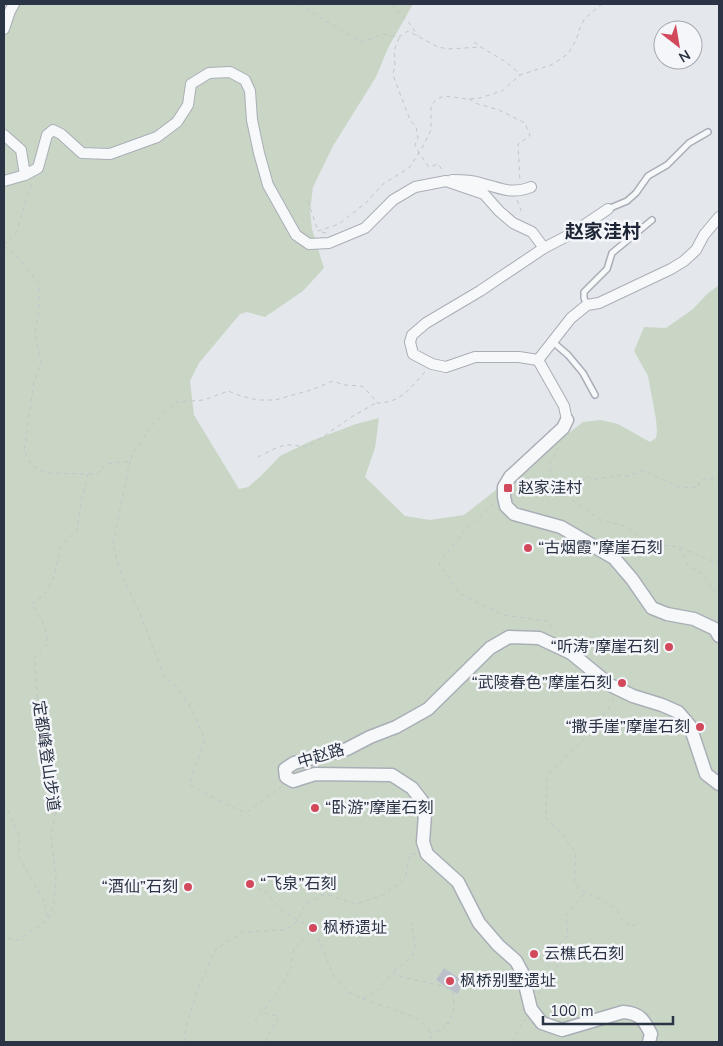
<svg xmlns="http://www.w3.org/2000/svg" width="723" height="1046" viewBox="0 0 723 1046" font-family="'Nunito Sans','Noto Sans SC',sans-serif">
	<rect width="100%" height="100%" fill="#e4e7ec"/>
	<path fill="#c9d6c5" d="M4 4H413L388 48 376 77 333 146 313 187 310 211 312 229 324 268 303 291 265 317 247 312 240 314 199 363 190 381 194 415 239 489 248 487 262 475 280 456 311 441 356 424 379 418 375 448 365 477 405 516 430 520 464 515 583 422 601 420 618 424 650 442 656 438 657 432 656 419 648 376 634 351 644 327 666 328 693 309 707 294 719 285V1042H4Z"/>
	<path fill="#bbc0ca" d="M444 968 465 982 457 994 436 980Z"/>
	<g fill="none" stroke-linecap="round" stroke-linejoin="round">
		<defs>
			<path id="service" d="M608 209 627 201 636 193 648 176 667 165 689 143 708 132
				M587 305 584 298V292L607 269 612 253 652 220
				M553 342 568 355 583 373 595 395"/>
			<path id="minor" d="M4 29 10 11 14 4
				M4 135 21 150 25 175
				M452 180C461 180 471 180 480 183 501 188 510 195 531 187
				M4 181 25 175 38 168 47 135 53 130 61 134 82 153 110 154 157 137 177 122 188 105 191 84 209 73 230 72 245 80 250 91 252 120 259 153 268 185 296 235 309 244 329 243 365 228 393 200 415 187 446 181 484 194 499 211 513 223 532 232 544 248
				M538 360 571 318 587 305 599 303 671 269 684 261 696 250 704 235 719 217
				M567 420 564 406 538 360 519 357H475L446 367 432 364 413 354 410 342 412 335 426 323 480 291 544 248 571 234 608 209"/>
			<path id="tertiary" d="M567 420 563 428 510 477 504 487V497L506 506 514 514 561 527 614 558 632 579 652 608 667 614 694 619 715 629 719 636
				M649 1042 651 1034C644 1020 640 1013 623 1012L562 1030 542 1023 531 1009 522 972 516 961 498 945 479 923 458 882 427 854 423 842 425 814 422 801 412 788 392 775 315 774 293 781 286 777 285 769 294 763 347 749 370 737 396 727 428 709 490 648 509 637 539 638 571 653 610 685 633 696 662 705 678 712 690 726 706 774 719 784"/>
		</defs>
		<use href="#service" stroke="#a9aeb7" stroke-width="8"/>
		<use href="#minor" stroke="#a9aeb7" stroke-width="12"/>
		<use href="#tertiary" stroke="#a9aeb7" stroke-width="15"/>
		<path stroke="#c2c5cb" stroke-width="1" stroke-dasharray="4 4" stroke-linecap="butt" d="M299 4 354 38 363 42 382 34 399 37 408 31 438 47 448 49 481 47
			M392 4 410 24 418 36
			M399 38 394 51 395 64 393 75 410 120 416 127 418 137 415 145 419 153 429 167 438 164 443 171
			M474 42C488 53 508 60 520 75
			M469 99 478 104 499 110 525 123 530 136 518 144 520 181
			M517 200 521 210 520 215
			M308 201 318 231
			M326 233 318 231 339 224 368 201 383 184 409 168 422 148 431 130V105L437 99 444 96 468 99 480 98 502 91 520 75 551 65 568 54 576 40 580 28 585 18 602 4
			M4 245 17 232 27 196 33 182
			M4 246 18 257 39 284V310L35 332 41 363 34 382 24 451 32 466 46 473 88 474 81 502 77 530 61 545 54 577 44 595 32 603 44 625 48 644 34 658 41 733 51 777 56 810 51 836 56 878 54 902 48 920 18 940 4 938
			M559 447 553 459 550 462V470L555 484 576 503 601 520 624 526 644 539 661 545 679 547 707 559 719 563
			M258 457C266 453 281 444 290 445 299 445 302 448 311 445L353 416 376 403
			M130 461 113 544 119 569 138 609 164 676 178 688 191 708 205 740 189 784 227 805 246 813 281 787
			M89 474H97L106 464 130 461 133 453 153 424 177 402 204 400 228 391 241 396 258 400H275L311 390 333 381 344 385 362 386 370 394 377 403C401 403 410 388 425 372
			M514 495 536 494 541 492 546 493C555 478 575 496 586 476L596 480 597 478 611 477 617 475C626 478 635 474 643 470L678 487 698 488 699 482 706 478 714 479 718 482H719
			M494 503 466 529 439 563 459 593 503 615 547 621 556 633
			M679 548 688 565 703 575 714 591 719 594
			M614 699 604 715 582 741 547 775 546 818 563 835 576 854 574 882 582 891 602 900 617 910 624 922 631 927 639 922
			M4 803 19 835V857L44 901 48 919
			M250 884 265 892 281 909 297 920 313 928 319 940 334 976 347 991 362 999 377 991 393 972 398 976 443 986 453 993 454 1007 450 1023 443 1024 444 1029 430 1033
			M534 954 550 967 552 974
			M394 971 412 957 415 944 411 922
			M539 994 541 990 557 970 559 945 568 935 566 915 585 893
			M363 999 416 1018 428 1028 432 1042
			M255 1021 263 1011
			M184 1042 186 1028 198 988 216 949 243 932 284 930 295 924 306 904 325 894 356 904 383 895 405 879 410 854H416
			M265 1042 279 1016 266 1014 264 1010 280 988 291 968 292 958 294 949 313 929
			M512 1042 518 1030 525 1019"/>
		<use href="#service" stroke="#f7f8fa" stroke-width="5"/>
		<use href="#minor" stroke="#f7f8fa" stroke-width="10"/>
		<use href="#tertiary" stroke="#f7f8fa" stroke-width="12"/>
	</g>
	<g fill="#d1495b" stroke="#f4f6f9" stroke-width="2">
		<rect x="503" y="483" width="10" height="10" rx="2.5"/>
		<circle cx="528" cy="548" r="5"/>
		<circle cx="669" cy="647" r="5"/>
		<circle cx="622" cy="683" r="5"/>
		<circle cx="700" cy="727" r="5"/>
		<circle cx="315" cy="808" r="5"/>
		<circle cx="250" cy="884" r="5"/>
		<circle cx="188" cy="887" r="5"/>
		<circle cx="313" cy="928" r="5"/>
		<circle cx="534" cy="954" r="5"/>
		<circle cx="450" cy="981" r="5"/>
	</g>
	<g text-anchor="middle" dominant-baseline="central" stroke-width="5" stroke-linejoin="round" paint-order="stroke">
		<g font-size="16" fill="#2b3445" stroke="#f4f6f9" text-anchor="start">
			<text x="518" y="488">赵家洼村</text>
			<text x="538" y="548">“古烟霞”摩崖石刻</text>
			<text x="659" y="647" text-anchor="end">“听涛”摩崖石刻</text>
			<text x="612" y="683" text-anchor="end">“武陵春色”摩崖石刻</text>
			<text x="690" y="727" text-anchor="end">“撒手崖”摩崖石刻</text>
			<text x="325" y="808">“卧游”摩崖石刻</text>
			<text x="260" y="884">“飞泉”石刻</text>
			<text x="178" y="887" text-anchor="end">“酒仙”石刻</text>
			<text x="323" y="928">枫桥遗址</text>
			<text x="544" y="954">云樵氏石刻</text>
			<text x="460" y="981">枫桥别墅遗址</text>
		</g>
		<g font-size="16" fill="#2b3445" stroke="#f4f6f9">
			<text transform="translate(46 756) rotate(82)">定都峰登山步道</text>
			<text transform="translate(321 756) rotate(-17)">中赵路</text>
		</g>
		<g font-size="19" font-weight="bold" fill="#1d2536" stroke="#f4f6f9">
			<text x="603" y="232">赵家洼村</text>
		</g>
	</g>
	<rect width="723" height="1046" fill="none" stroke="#2b3445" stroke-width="10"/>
	<g transform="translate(678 45) rotate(149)"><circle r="24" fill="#f4f6f9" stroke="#a4a8b1"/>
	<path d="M0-4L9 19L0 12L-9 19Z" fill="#d1495b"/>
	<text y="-8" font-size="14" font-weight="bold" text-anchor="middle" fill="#2b3445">N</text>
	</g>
	<path d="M543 1016v8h130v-8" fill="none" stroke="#2b3445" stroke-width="2.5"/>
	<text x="550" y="1016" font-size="15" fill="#2b3445" stroke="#f4f6f9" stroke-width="4" paint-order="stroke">100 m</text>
</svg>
